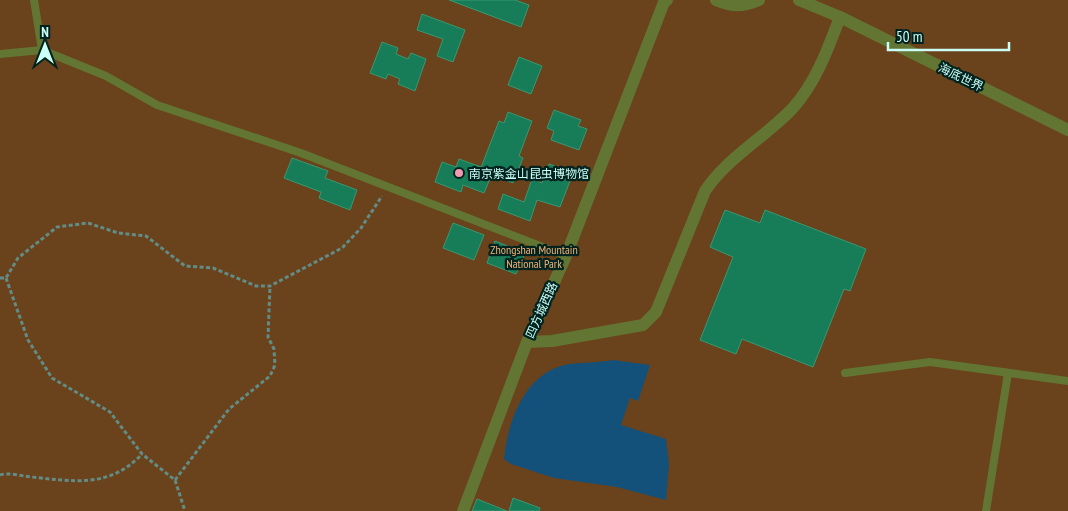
<svg xmlns="http://www.w3.org/2000/svg" width="1068" height="511" viewBox="0 0 1068 511" font-family="'PT Sans Narrow','Noto Sans SC',sans-serif">
	<rect width="100%" height="100%" fill="#183c37"/>
	<path fill="#6a421b" d="M0 0H1068V511H0Z"/>
	<path fill="#14517a" d="M613 360 650 365 638 401 630 398 621 425 666 439 669 464 666 500 617 487 554 478 511 464 504 459C508 420 525 371 570 364 584 362 598 363 613 360Z"/>
	<path fill="#177d58" stroke="#3a9771" d="M449 0H515L529 5 521 27Z
		M422 14 465 30 453 62 437 56 443 39 417 30Z
		M382 42 398 48 396 54 408 59 411 53 426 59 415 91 398 84 400 79 388 74 386 79 370 73Z
		M519 57 542 66 531 94 508 85Z
		M554 110 581 120 578 126 587 129 579 150 551 140 554 131 547 128Z
		M508 112 532 121 519 156 523 158 513 183 480 170 499 121 504 123Z
		M292 158 328 171 325 178 357 190 350 210 319 198 321 192 284 178Z
		M459 159 481 167 480 170 492 174 484 193 463 185 461 192 435 182 442 162 456 167Z
		M549 164 573 173 560 207 537 200 530 221 498 209 503 194 524 202 532 179 542 183Z
		M725 210 760 223 765 210 866 249 850 291 844 289 813 367 742 339 736 354 700 340 733 257 710 247Z
		M453 223 484 235 474 260 443 248Z
		M495 241 525 253 516 274 487 263Z
		M513 498 540 508 539 511H509Z
		M477 499 507 511H472Z"/>
	<g fill="none" stroke-linecap="round" stroke-linejoin="round">
		<path stroke="#628c86" stroke-width="3" stroke-dasharray="4 2.5" stroke-linecap="butt" d="M0 278H6L18 258 57 227 88 223 118 233 146 236 185 266 213 268 256 286H270L342 248 361 228 382 196
			M6 278 28 340 52 378 110 412 142 454 175 480 185 511
			M0 475C9 472 21 476 31 477 73 481 109 489 142 454
			M175 480 229 409 270 376 275 365 274 349 268 337 270 286"/>
		<path stroke="#627533" stroke-width="8" d="M34 0 42 50
			M0 54 42 50 106 76 157 105 301 153 566 256
			M845 373 930 362 1068 381
			M986 511 1008 373"/>
		<path stroke="#627533" stroke-width="12" d="M716 0C732 7 743 7 759 0
			M799 0 840 17 1068 130
			M527 342 552 341 643 325 656 312 705 191C728 157 764 138 792 109 815 84 828 49 840 17
			M463 511 527 342 566 256 664 2 667 0"/>
	</g>
	<circle fill="#f19ab1" stroke="#00231f" stroke-width="2" cx="459" cy="173" r="5"/>
	<g text-anchor="middle" dominant-baseline="central" stroke-width="4.5" stroke-linejoin="round" paint-order="stroke">
		<g font-size="12" fill="#cbfef5" stroke="#00231f">
			<text transform="translate(961 77) rotate(26)">海底世界</text>
			<text transform="translate(541 310) rotate(-66)">四方城西路</text>
		</g>
		<g font-size="12" fill="#cbfef5" stroke="#00231f" text-anchor="start">
			<text x="469" y="173">南京紫金山昆虫博物馆</text>
		</g>
		<g font-size="12" fill="#f4b276" stroke="#00231f">
			<text x="534" y="249">Zhongshan Mountain<tspan x="534" dy="14">National Park</tspan></text>
		</g>
	</g>
	<g transform="translate(45 45)" stroke="#00231f" stroke-width="4" paint-order="stroke">
	<path d="M0-4L9 19L0 12L-9 19Z" fill="#cbfef5"/>
	<text y="-8" font-size="14" font-weight="bold" text-anchor="middle" fill="#cbfef5">N</text>
	</g>
	<path d="M888 42v8h121v-8" fill="none" stroke="#cbfef5" stroke-width="2.5"/>
	<text x="896" y="42" font-size="15" fill="#cbfef5" stroke="#00231f" stroke-width="4" paint-order="stroke">50 m</text>
</svg>
